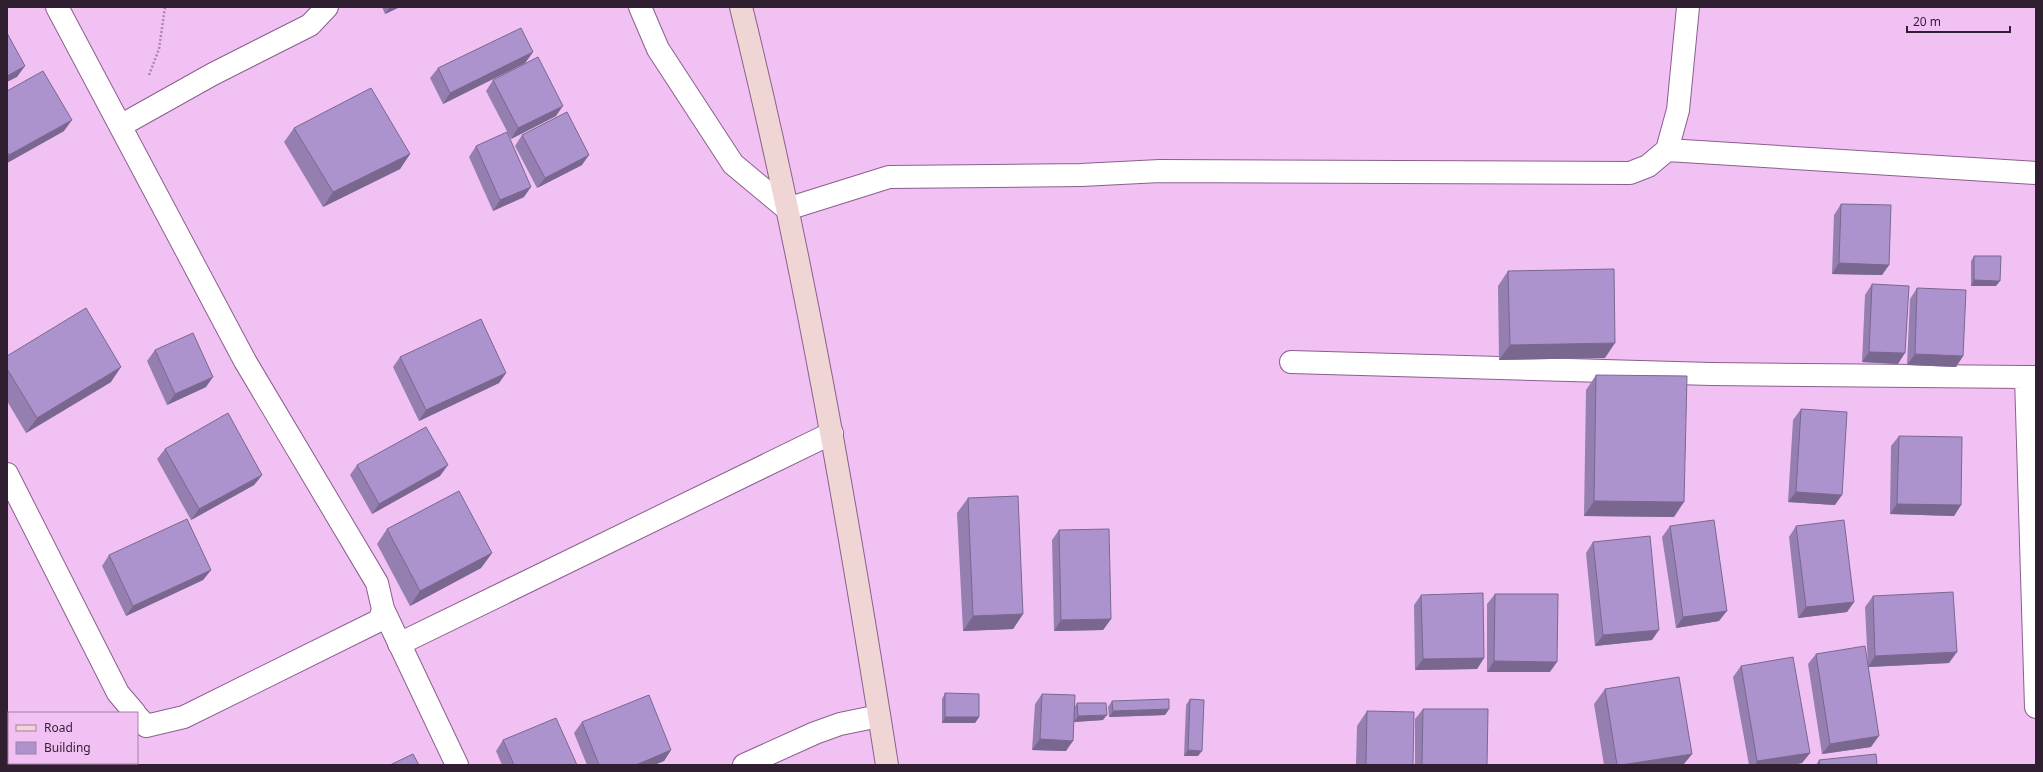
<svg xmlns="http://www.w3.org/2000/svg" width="2043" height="772" viewBox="0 0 2043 772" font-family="'Noto Sans',sans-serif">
	<rect width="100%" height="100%" fill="#f2c1f4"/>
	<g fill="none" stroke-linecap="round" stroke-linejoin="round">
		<defs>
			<path id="street" d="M57 7 245 361 377 583 383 609 457 765
				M640 7 658 49 733 164 787 209 889 177 1081 175 1160 171 1630 173 1648 166 1667 150 1678 110 1688 7
				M120 126 213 74 310 25 327 7
				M1667 150 2036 173
				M1291 362 1711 374 2026 377
				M2036 377H2026L2036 707
				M7 474 118 693 135 713
				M399 644 832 433
				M137 716 146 726 184 717 380 620 383 609
				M744 765 815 733 840 724 879 716"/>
			<path id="secondary" d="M741 7C803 257 847 511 887 765"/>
		</defs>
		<use href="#street" stroke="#8b5f8d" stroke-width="24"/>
		<use href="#secondary" stroke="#8b5f8d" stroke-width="24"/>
		<path stroke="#ac86ad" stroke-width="2.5" stroke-dasharray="2 2" stroke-linecap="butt" d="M149 75 159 49 165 7"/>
		<use href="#street" stroke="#fff" stroke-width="22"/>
		<use href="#secondary" stroke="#efd6d4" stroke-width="22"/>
	</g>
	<path fill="#957eb0" d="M382 7H400L385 14Z
		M533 52 525 63 443 104 430 78 438 68Z
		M493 80 556 116 511 139 486 91Z
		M7 91 64 131 7 163Z
		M294 128 410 154 400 169 323 207 284 142Z
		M522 135 582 165 537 188 515 146Z
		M476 146 524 197 493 211 469 157Z
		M1841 204 1889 265 1882 275 1832 274 1834 215Z
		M2036 214V287L2035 215Z
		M1974 256 1996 286H1971V261Z
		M1508 271 1605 358 1499 360 1498 286Z
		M1872 284 1898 364 1862 362 1865 295Z
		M1917 288 1963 356 1956 367 1907 365 1910 299Z
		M155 350 206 387 167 405 147 361Z
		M7 356 111 382 26 433 7 401Z
		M400 357 506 373 499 383 419 421 393 367Z
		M1596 375 1674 517 1584 516 1586 390Z
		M1801 409 1835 505 1788 502 1793 420Z
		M1899 436 1961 505 1954 516 1890 514 1891 446Z
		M165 449 262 475 254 485 191 520 157 459Z
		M357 465 440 476 372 514 350 475Z
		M968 498 1023 614 1013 629 963 631 957 513Z
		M1670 526 1719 621 1676 628 1662 537Z
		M1796 526 1854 602 1847 612 1798 618 1789 537Z
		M387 529 492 553 481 568 410 606 377 544Z
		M1059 530 1111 619 1103 630 1054 631 1052 540Z
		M1593 542 1652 640 1595 646 1586 553Z
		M109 555 211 570 203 580 126 616 102 566Z
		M1495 594 1550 672H1487V604Z
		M1421 595 1484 658 1477 669 1415 670 1414 605Z
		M1873 596 1949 663 1868 667 1865 607Z
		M1816 654 1871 747 1822 754 1808 664Z
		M1741 666 1810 753 1802 763 1792 765H1749L1733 677Z
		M1605 689 1692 754 1683 765H1604L1594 704Z
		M945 693 979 717 975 723H942V699Z
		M1042 694 1074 708 1077 703 1103 720 1074 722 1066 751 1032 750 1035 704Z
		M1190 699 1198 756H1184L1186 705Z
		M1112 701 1169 709 1165 715 1109 717 1108 707Z
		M1423 709 1487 765H1415V719Z
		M1367 711 1413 765H1356L1357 726Z
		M582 722 671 750 664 761 654 765H587L574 733Z
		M503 740 577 765H502L496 751Z
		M1819 760 1877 765H1816Z"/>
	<path fill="#796790" d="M390 7H400L385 14Z
		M533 52 525 63 443 104 450 93Z
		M25 66 17 77 7 82V76Z
		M563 106 556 116 511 139 518 128Z
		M72 120 64 131 7 163V158L9 155Z
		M410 154 400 169 323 207 333 192Z
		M589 155 582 165 537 188 545 178Z
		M531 187 524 197 493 211 500 200Z
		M1839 263 1889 265 1882 275 1832 274Z
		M1974 280 2000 281 1996 286H1971Z
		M1615 343 1605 358 1499 360 1510 345Z
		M1869 352 1905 353 1898 364 1862 362Z
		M1915 354 1963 356 1956 367 1907 365Z
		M121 367 111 382 26 433 37 418Z
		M506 373 499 383 419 421 426 410Z
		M213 377 206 387 167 405 175 394Z
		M448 465 440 476 372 514 379 504Z
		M262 475 254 485 191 520 199 509Z
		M1796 492 1842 495 1835 505 1788 502Z
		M1594 501 1684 502 1674 517 1584 516Z
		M1897 504 1961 505 1954 516 1890 514Z
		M492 553 481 568 410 606 420 591Z
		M211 570 203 580 126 616 133 606Z
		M1854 602 1847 612 1798 618 1806 607Z
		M1727 611 1719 621 1676 628 1683 617Z
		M1023 614 1013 629 963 631 973 616Z
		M1111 619 1103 630 1054 631 1061 620Z
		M1659 630 1652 640 1595 646 1603 635Z
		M1957 652 1949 663 1868 667 1875 656Z
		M1484 658 1477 669 1415 670 1423 659Z
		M1494 661 1557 662 1550 672H1487Z
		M1169 709 1165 715 1109 717 1113 711Z
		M1107 715 1103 720 1074 722 1078 716Z
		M945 717H979L975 723H942Z
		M1879 736 1871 747 1822 754 1830 744Z
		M1040 739 1073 741 1066 751 1032 750Z
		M671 750 664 761 654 765H636Z
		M1188 750 1202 751 1198 756H1184Z
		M1810 753 1802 763 1792 765H1755L1757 761Z
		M1692 754 1683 765H1621Z"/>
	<path fill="#ad93cd" stroke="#796790" d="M521 28 533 52 450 93 438 68Z
		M7 33 25 66 7 76Z
		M538 57 563 106 518 128 493 80Z
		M43 71 72 120 9 155 7 152V91Z
		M371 88 410 154 333 192 294 128Z
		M567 112 589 155 545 178 522 135Z
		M507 132 531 187 500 200 476 146Z
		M1841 204 1891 205 1889 265 1839 263Z
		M1974 256H2001L2000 281 1974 280Z
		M1614 269 1615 343 1510 345 1508 271Z
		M1872 284 1909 286 1905 353 1869 352Z
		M1917 288 1966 290 1963 356 1915 354Z
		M86 308 121 367 37 418 7 369V356Z
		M481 319 506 373 426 410 400 357Z
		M193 333 213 377 175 394 155 350Z
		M1596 375 1687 376 1684 502 1594 501Z
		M1801 409 1847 412 1842 495 1796 492Z
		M228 413 262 475 199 509 165 449Z
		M426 427 448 465 379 504 357 465Z
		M1899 436 1962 437 1961 505 1897 504Z
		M459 491 492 553 420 591 387 529Z
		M1018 496 1023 614 973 616 968 498Z
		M187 519 211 570 133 606 109 555Z
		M1714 520 1727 611 1683 617 1670 526Z
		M1844 520 1854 602 1806 607 1796 526Z
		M1109 529 1111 619 1061 620 1059 530Z
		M1650 536 1659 630 1603 635 1593 542Z
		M1953 592 1957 652 1875 656 1873 596Z
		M1483 593 1484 658 1423 659 1421 595Z
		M1495 594H1558L1557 662 1494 661Z
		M1865 646 1879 736 1830 744 1816 654Z
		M1793 657 1810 753 1757 761 1741 666Z
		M1679 677 1692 754 1621 765H1617L1605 689Z
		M945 693 979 694V717H945Z
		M1042 694 1075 695 1073 741 1040 739Z
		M649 695 671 750 636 765H599L582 722Z
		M1169 699V709L1113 711 1112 701Z
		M1190 699 1204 700 1202 751 1188 750Z
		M1077 703H1106L1107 715 1078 716Z
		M1423 709H1488L1487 765H1422Z
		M1367 711 1414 712 1413 765H1366Z
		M556 718 577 765H514L503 740Z
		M7 748 9 752V763H15L16 765H7Z
		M413 754 419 765H390Z
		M1876 754 1877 765H1820L1819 760Z"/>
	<rect width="2043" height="772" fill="none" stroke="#301e31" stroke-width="16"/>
	<rect x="8" y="712" width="130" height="52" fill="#f2c1f4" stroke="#a480a6"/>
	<rect x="16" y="725" width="20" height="6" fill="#efd6d4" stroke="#a480a6"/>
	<text x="44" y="732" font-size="12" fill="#301e31">Road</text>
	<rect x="16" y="742" width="20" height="12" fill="#ad93cd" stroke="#a480a6"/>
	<text x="44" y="752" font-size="12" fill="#301e31">Building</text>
	<path d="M1907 26v6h103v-6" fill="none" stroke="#301e31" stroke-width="2"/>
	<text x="1913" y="26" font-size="12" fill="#301e31" stroke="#f2c1f4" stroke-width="3" paint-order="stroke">20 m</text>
</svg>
